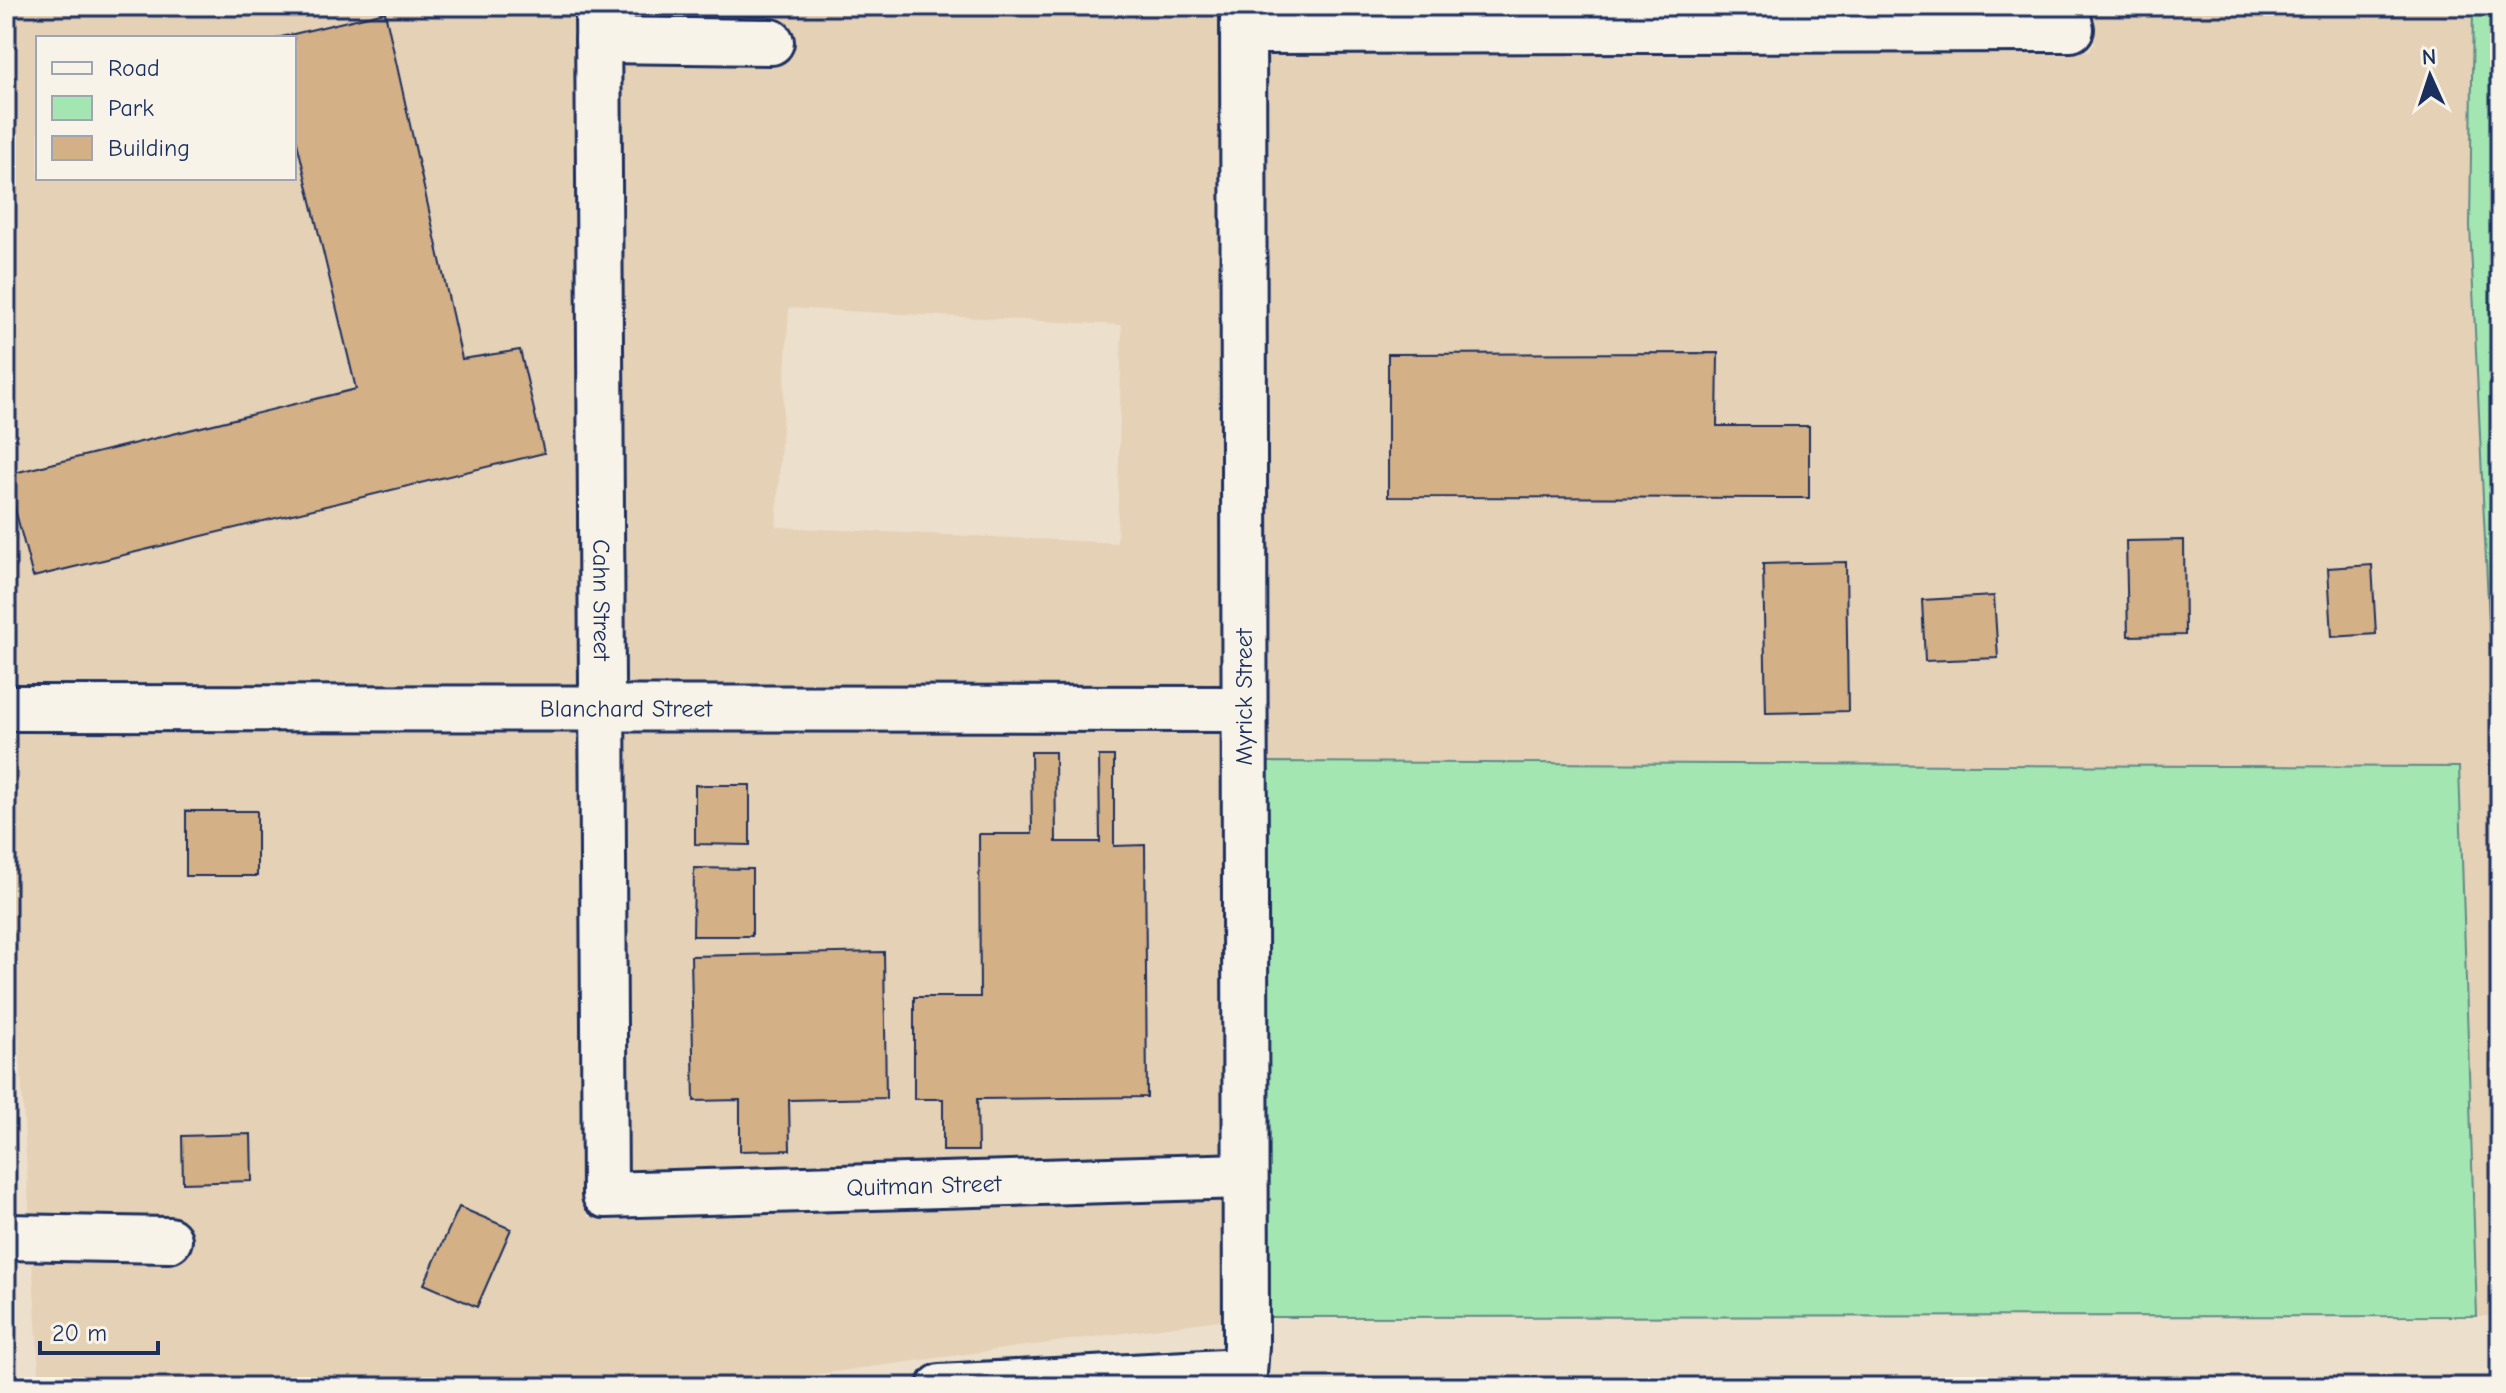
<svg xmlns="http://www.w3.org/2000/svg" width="2506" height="1393" viewBox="0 0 2506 1393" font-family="'Comic Neue',sans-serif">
	<rect width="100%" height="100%" fill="#ecdfcb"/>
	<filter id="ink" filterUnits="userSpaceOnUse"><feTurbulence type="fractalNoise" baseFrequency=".0125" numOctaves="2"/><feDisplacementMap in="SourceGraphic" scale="16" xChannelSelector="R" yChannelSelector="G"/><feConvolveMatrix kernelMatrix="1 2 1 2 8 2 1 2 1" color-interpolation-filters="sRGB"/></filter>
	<g filter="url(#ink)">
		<path fill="#e4d1b6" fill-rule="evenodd" d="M6 6H579L582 686H6ZM38 38H294V178H38Z
			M618 6H1224V686L621 685ZM789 308 1122 325 1117 543 776 527Z
			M1263 6H2045L1263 8Z
			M2090 6H2473L2470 226 2495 747 2500 748V1316H2477L2459 767 1264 762V54L2056 51 2057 56 2074 52 2091 51V46L2095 45Z
			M582 730 587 1217 1224 1199 1226 1319 721 1387H40L6 823V731Z
			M622 731H1225L1224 1154 625 1171Z"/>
		<path fill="#a4e6b1" stroke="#608a88" stroke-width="2" d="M2473 6H2500V748H2495L2470 226Z
			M1264 762 2459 767 2477 1316 1265 1317Z"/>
		<path fill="#d3b086" stroke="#1b2f5e" stroke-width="2" d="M385 12 462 359 520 350 544 453 33 577 6 475 356 389 294 130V38H277Z
			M1718 353 1717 426H1809V498L1388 497V354Z
			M2184 540 2185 635 2128 636 2126 541Z
			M1846 562 1848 711 1766 713 1763 564Z
			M2372 565 2376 634 2332 637 2328 568Z
			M1994 596 1998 658 1925 661 1922 600Z
			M1031 752H1055L1056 842H1100L1099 756H1114V846L1145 845 1147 1097 977 1099 978 1151H943V1099H914V997H980L979 834H1032Z
			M695 785H750V845L695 844Z
			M186 811H257V876H186Z
			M694 868 752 869V936H693Z
			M884 952 886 1098 789 1100 790 1150 740 1151V1100L694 1101 691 956Z
			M251 1134 252 1181 183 1183 182 1136Z
			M459 1207 511 1229 477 1307 424 1284Z"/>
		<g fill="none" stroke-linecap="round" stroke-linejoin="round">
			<defs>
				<g id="minor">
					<path id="s1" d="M598 6 605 1195 1244 1176"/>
					<path d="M1244 31 2071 29 2065 6"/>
					<path d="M598 40 771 42"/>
					<path id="s2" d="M6 708 1244 709"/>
					<path d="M6 1237 169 1240"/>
					<path d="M940 1387 1243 1371"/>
					<path d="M1243 1387 1246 1346 1243 6"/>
				</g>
			</defs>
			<use href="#minor" stroke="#1b2f5e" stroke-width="50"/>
			<use href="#minor" stroke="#f7f3e8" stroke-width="44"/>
		</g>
	</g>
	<g text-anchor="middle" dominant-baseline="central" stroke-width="7" stroke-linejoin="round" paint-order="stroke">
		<g font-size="24" fill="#1b2f5e" stroke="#f7f3e8">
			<text stroke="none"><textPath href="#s1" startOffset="594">Cahn Street</textPath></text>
			<text transform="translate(1244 697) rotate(-90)">Myrick Street</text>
			<text stroke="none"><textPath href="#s2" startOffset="620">Blanchard Street</textPath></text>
			<text stroke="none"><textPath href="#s1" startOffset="1508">Quitman Street</textPath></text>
		</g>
	</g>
	<rect width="2506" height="1393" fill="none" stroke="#f7f3e8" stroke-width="32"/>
	<rect x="16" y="16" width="2474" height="1361" fill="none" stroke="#1b2f5e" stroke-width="3" filter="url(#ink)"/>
	<rect x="36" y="36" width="260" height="144" fill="#f7f3e8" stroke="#9fa5b1" stroke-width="2"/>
	<rect x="52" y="62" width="40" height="12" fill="#f7f3e8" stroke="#9fa5b1" stroke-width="2"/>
	<text x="108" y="76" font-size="24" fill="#1b2f5e">Road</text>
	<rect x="52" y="96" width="40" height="24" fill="#a4e6b1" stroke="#9fa5b1" stroke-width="2"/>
	<text x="108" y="116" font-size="24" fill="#1b2f5e">Park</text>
	<rect x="52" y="136" width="40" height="24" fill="#d3b086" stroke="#9fa5b1" stroke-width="2"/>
	<text x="108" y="156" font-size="24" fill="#1b2f5e">Building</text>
	<g transform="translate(2430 76) rotate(357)" stroke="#f7f3e8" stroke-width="6" paint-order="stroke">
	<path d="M0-6L14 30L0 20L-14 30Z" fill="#1b2f5e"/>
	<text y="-12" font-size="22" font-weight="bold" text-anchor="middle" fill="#1b2f5e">N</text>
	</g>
	<path d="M40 1341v12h118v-12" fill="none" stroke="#1b2f5e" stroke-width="4"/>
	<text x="52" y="1341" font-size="24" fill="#1b2f5e" stroke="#f7f3e8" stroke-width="6" paint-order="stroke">20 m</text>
</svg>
